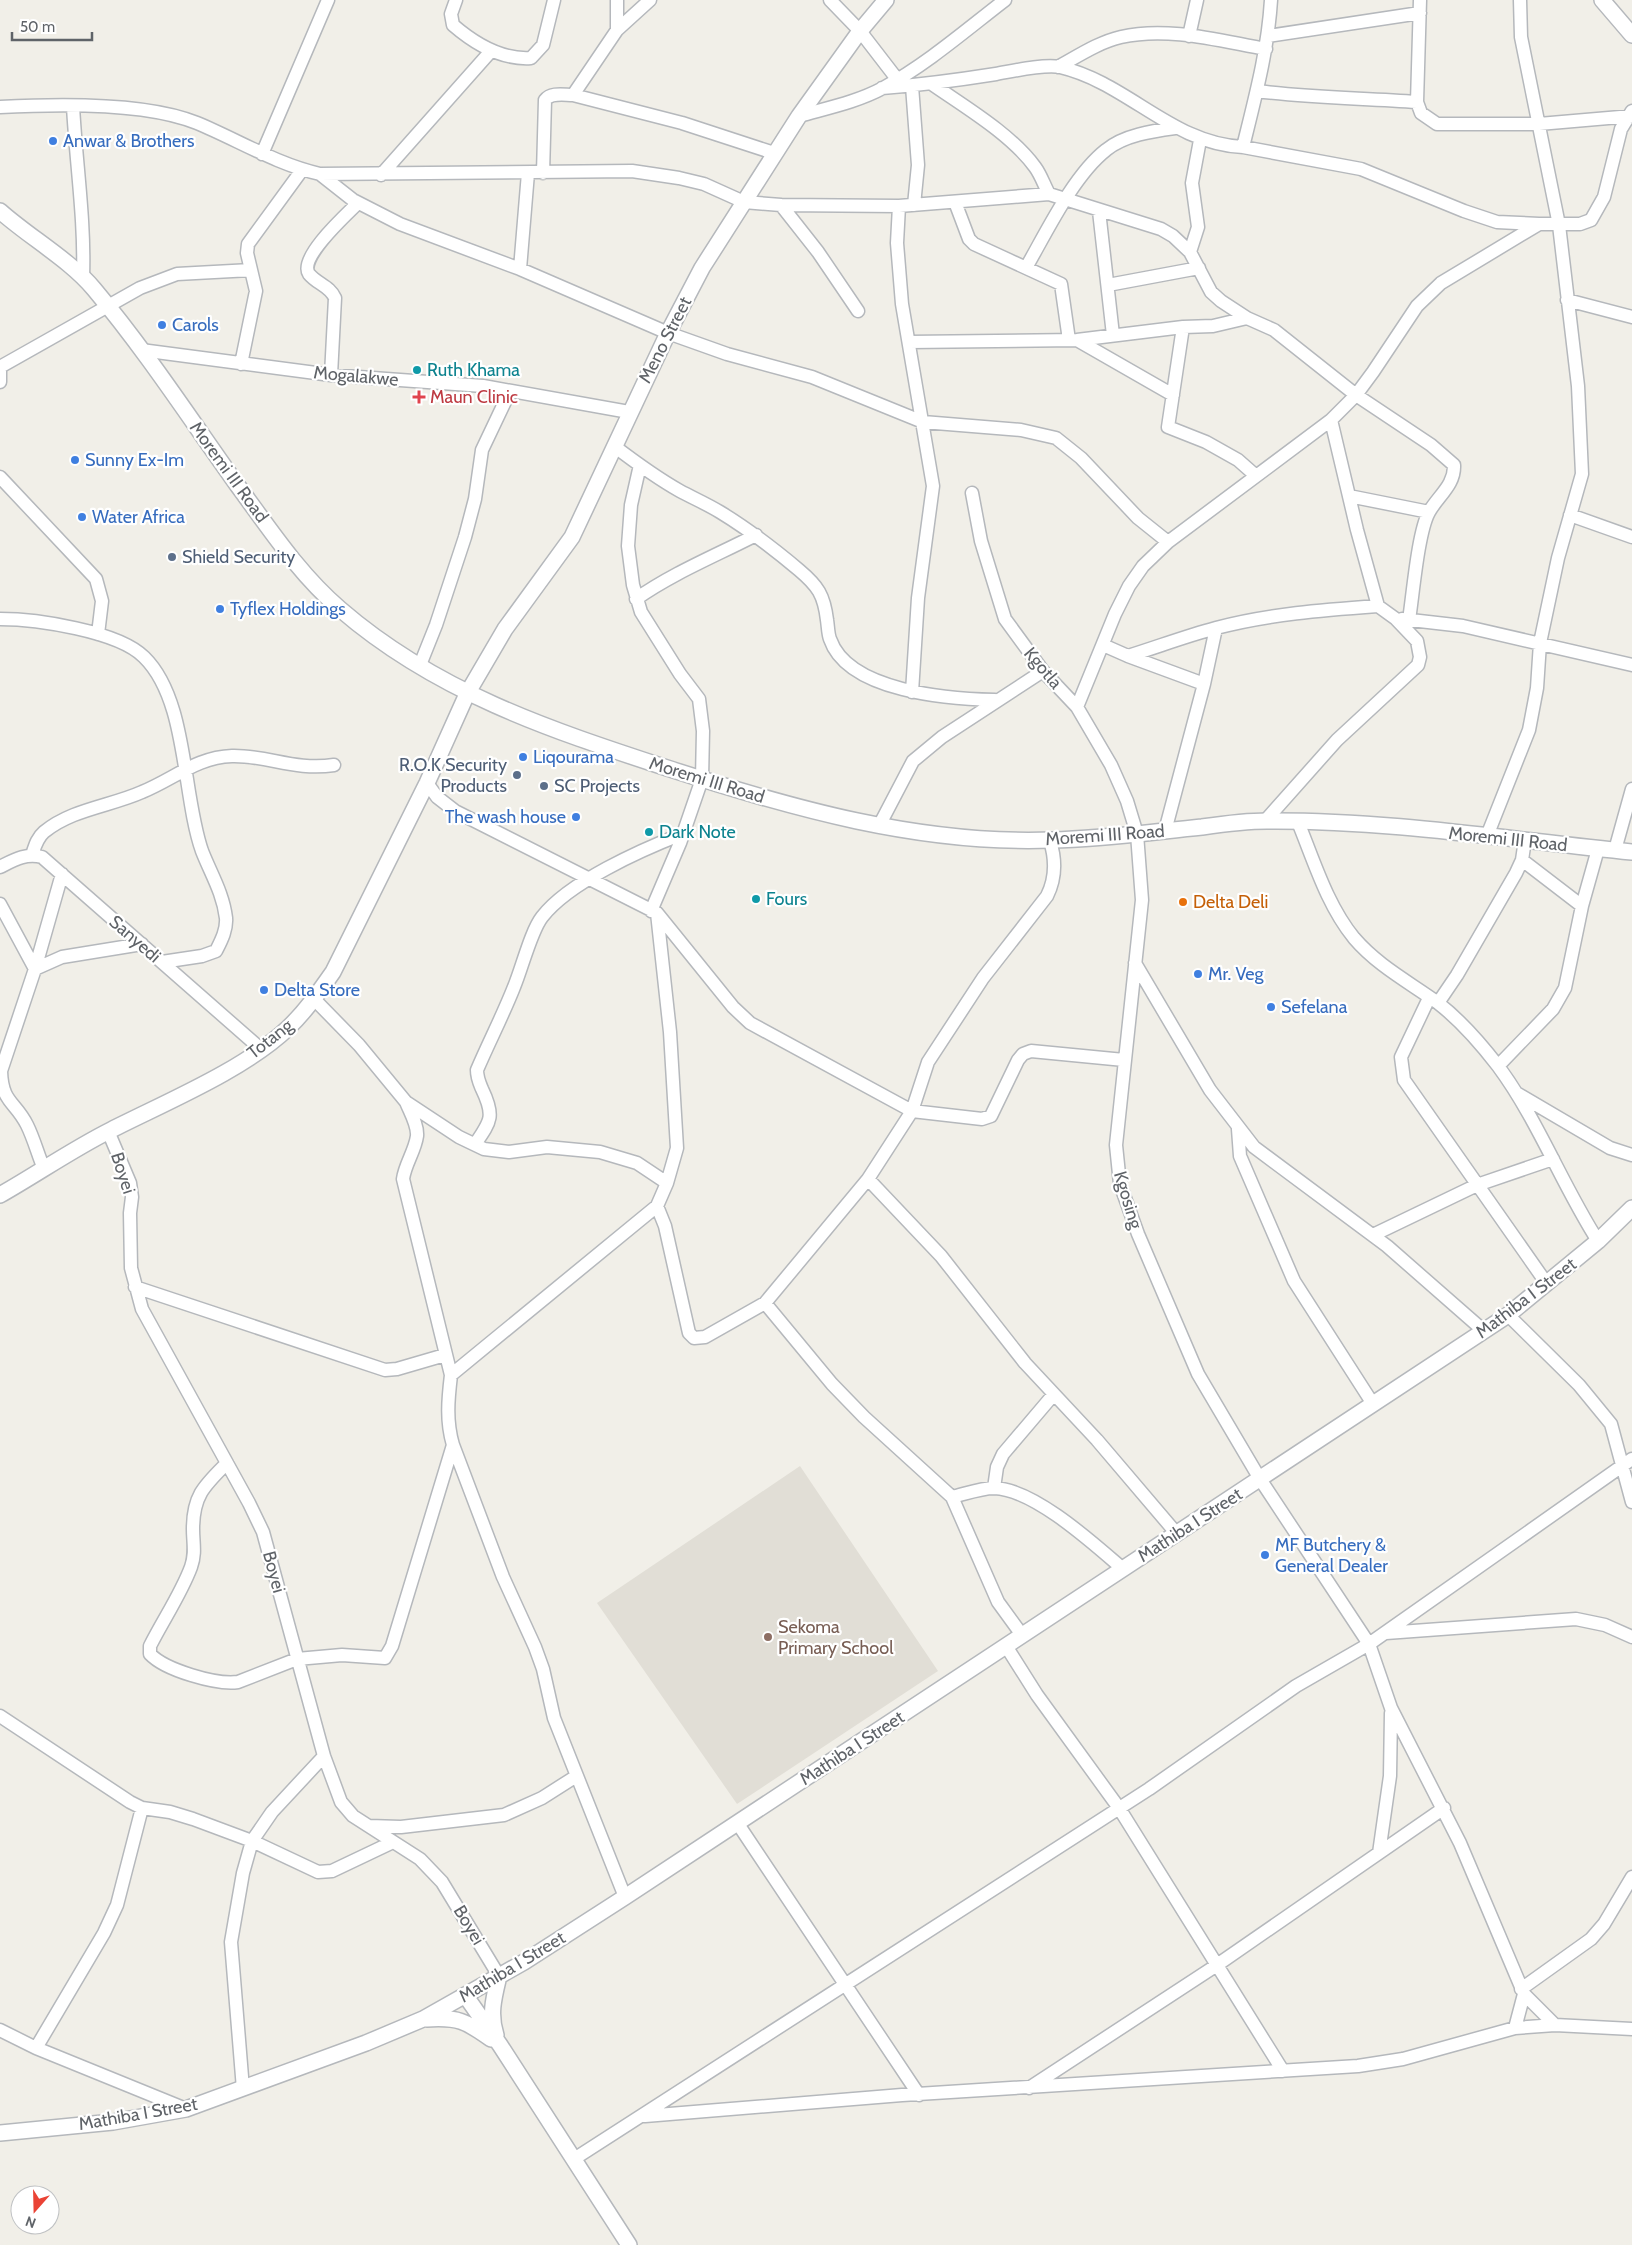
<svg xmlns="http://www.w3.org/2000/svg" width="1632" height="2245" viewBox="0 0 1632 2245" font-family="Cabin,sans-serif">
	<rect width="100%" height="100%" fill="#f1efe8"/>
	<path fill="#e1ded6" d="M800 1466 938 1671 737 1804 597 1603Z"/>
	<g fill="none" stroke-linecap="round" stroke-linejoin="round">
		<defs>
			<path id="minor" d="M456 0 451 14 453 25C475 44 501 60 531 58L543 45 554 0
				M617 0V30
				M830 0 860 31 897 79
				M1420 0 1417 102 1421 113 1437 124H1539L1632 116
				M1189 36 1197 0
				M1268 36 1420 13
				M1058 67C1078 56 1099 42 1121 37 1168 26 1220 41 1266 49
				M932 84C965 107 1011 134 1035 167 1041 175 1044 185 1049 194
				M912 86 918 165 914 205
				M882 88C920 85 958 80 996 74 1013 71 1043 64 1060 67 1128 83 1172 144 1243 147L1361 169 1464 211 1497 222 1539 224
				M1257 91C1310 98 1364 98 1417 102
				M573 95 617 30 650 0
				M73 106C76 163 85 220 83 277
				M0 107C55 104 146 102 197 123 238 140 276 164 320 174L632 171 679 178 704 184 744 202 781 205 899 206 1049 194 1161 229 1173 236 1190 252 1211 292 1221 301 1247 318 1274 330 1356 395 1431 445 1454 465C1455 485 1438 496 1429 512 1418 532 1413 594 1409 620
				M799 116C827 108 857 102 883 88 927 64 966 30 1005 0
				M1243 147C1255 98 1268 50 1271 0
				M262 154 328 0
				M543 173 545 100C551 92 564 95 573 95L682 123 774 153
				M320 174 353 200 400 224 520 269 668 333 727 354 812 377 923 422 1021 430 1056 438 1081 458 1138 518 1168 542
				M381 175 491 51
				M955 202 969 239 974 244 1061 284 1069 340
				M781 205 818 252 858 311
				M899 206 897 243 902 304 933 486 918 598 912 692
				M1099 211 1113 335
				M1190 252 1198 227 1192 183 1200 140
				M1027 266C1047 231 1074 175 1106 150 1124 135 1153 131 1175 128
				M520 269 528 173
				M1108 285 1199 268
				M1567 300 1632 317
				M1183 327 1168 427 1206 442 1238 460 1255 475
				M1077 340 1173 395
				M909 342 1077 340 1183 327 1213 326 1247 318
				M141 350 331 375 483 386 629 412
				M241 364 256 291 247 253 248 244 302 170
				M0 367 140 288 177 274 251 270
				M0 369V382
				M331 375 335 298C330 286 317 284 309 274 298 258 347 214 358 203
				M614 446C635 462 657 478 680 491 693 498 707 504 720 512 748 529 774 549 799 570 818 586 824 595 827 620 828 626 828 634 830 639 848 692 950 699 995 700
				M640 465 631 505 628 546 633 585 641 612 680 674 699 699 703 731 702 779 680 843 651 911
				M0 477 96 579 102 601 98 634
				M1349 496 1429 512
				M1570 515 1632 537
				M636 599C673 573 715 556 756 535
				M0 619C36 619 118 631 144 657 188 700 182 794 202 851 211 874 223 893 226 918 227 930 221 941 216 951L202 956 162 962
				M1402 619 1463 626 1632 665
				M1103 645 1128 656C1157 647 1186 636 1216 628 1269 614 1323 610 1378 606
				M1128 656 1204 684
				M420 665 436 625 465 537 475 499 482 450 510 391
				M1077 707 1115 614 1129 586 1143 566 1168 542 1331 420 1356 395 1373 372 1417 306 1441 283 1539 224H1580L1591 220 1604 197 1621 129 1632 111
				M427 783 437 797 455 811 657 913 733 1007 750 1023 912 1111 982 1119 991 1116 1018 1060 1023 1054 1031 1051 1124 1060
				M1265 821 1337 740 1418 665 1420 657 1417 641 1396 619 1378 606 1357 530 1331 420
				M1298 822C1314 861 1327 905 1354 938 1378 966 1409 982 1438 1003 1460 1020 1481 1044 1498 1066 1538 1120 1562 1185 1598 1241
				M879 826 913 761 942 737 1043 671
				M1165 831 1204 684 1216 628
				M1487 836 1529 730 1537 688 1540 643 1558 558 1582 474 1578 386 1559 225 1521 37 1520 0
				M1615 850 1632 789
				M32 855C35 846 37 838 44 832 72 809 111 806 142 792 174 779 197 757 232 756 267 755 295 771 334 765
				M1522 860 1582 906
				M0 867C14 860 25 853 42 857L262 1050
				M0 904 35 969 62 957 142 944
				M1135 963 1210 1090 1254 1147 1387 1246 1484 1331
				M1429 998 1401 1057 1404 1080 1547 1284
				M314 999 359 1045 406 1102 459 1137 484 1149 509 1152 547 1147 600 1152 637 1163 667 1183
				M1438 1003 1457 975 1516 873 1522 860 1525 840
				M1498 1066 1553 1009 1565 988 1582 906 1598 849
				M1518 1094 1610 1148 1632 1155
				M406 1102C410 1112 418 1125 417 1136 415 1151 405 1164 403 1179L451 1375
				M1238 1129 1240 1156 1294 1281 1373 1404
				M108 1131 130 1183 132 1197 130 1213 131 1268 142 1309 249 1503 263 1532 324 1756 341 1802 353 1816 420 1859 442 1882 499 1976
				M475 1144C491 1121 495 1116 482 1089 479 1082 477 1078 477 1070 489 1042 503 1015 514 987 522 968 531 931 542 917 569 882 641 850 682 834
				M44 1169C38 1155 34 1139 27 1125 15 1101 2 1103 1 1071L35 969 62 874
				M868 1179 912 1111 928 1062 983 978 1047 896C1056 878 1056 860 1050 841
				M657 1206 665 1226 689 1333 694 1338 705 1337 765 1303 832 1384 864 1417 952 1497 998 1602 1022 1635
				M1373 1235 1477 1185 1553 1159
				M135 1287 385 1370 397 1369 445 1355
				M765 1303 868 1179 941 1256 1025 1363 1097 1440 1177 1534
				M1508 1315 1579 1385 1611 1424 1632 1502
				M227 1463C205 1485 193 1495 193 1529 193 1543 196 1553 191 1567 181 1594 163 1620 150 1646V1654C165 1670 216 1685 238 1682L297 1659 342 1655 385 1658 392 1646 453 1445
				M994 1488 997 1467 1003 1454 1054 1394
				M952 1497C965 1494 981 1488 994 1488 1034 1489 1094 1544 1123 1569
				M1386 1633 1576 1619 1605 1625 1632 1637
				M1006 1646 1037 1695 1119 1808 1283 2071
				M0 1716 130 1802 142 1808 170 1812 193 1819 252 1841 318 1872 332 1871 393 1842
				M738 1824 919 2095
				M369 1826 401 1827 504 1815 542 1798 575 1777
				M1379 1853 1390 1776 1391 1713
				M625 1897 554 1718 543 1669 535 1647 503 1577 453 1445C446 1421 448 1400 451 1375L657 1206 667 1183 677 1148 670 1032 657 913
				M1521 1989 1591 1939 1604 1924 1632 1877
				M1555 2025 1524 1994 1460 1843 1391 1708 1369 1644 1632 1459
				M1515 2028 1524 1994
				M0 2030 36 2048 104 1933 117 1905 142 1808
				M36 2048 186 2109
				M1029 2088 1217 1965 1444 1808
				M243 2089 231 1942 243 1873 252 1841 272 1812 324 1756
				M645 2116 902 2095 1358 2066 1403 2059 1515 2028 1555 2025 1632 2029
				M574 2159 1149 1789 1296 1686 1369 1644 1260 1479 1198 1374 1138 1234 1120 1184 1116 1145 1142 900 1137 834 1127 801 1111 765 1077 707 1043 671 1005 619 981 541 972 493"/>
			<path id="tertiary" d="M1602 0 1632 35
				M0 211C29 237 70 260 94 289 146 351 191 420 238 486 269 528 299 574 340 609 436 692 548 729 667 768 791 808 920 845 1052 840 1102 839 1152 832 1202 827 1223 824 1245 821 1267 821 1389 820 1511 840 1632 852
				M0 1195C37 1174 73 1149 111 1130 166 1102 244 1070 288 1028 305 1012 319 992 333 972L427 783 467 694 505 629 572 537 668 333 702 268 799 116 860 31 886 0
				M465 1995 500 2045 629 2245
				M427 2019C458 2017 466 2021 491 2039
				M496 2035C489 2014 494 1997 499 1976
				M0 2133 113 2122 186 2109 366 2043 423 2019 524 1962 625 1897 1508 1315 1598 1241 1632 1208"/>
		</defs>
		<use href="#minor" stroke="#b5b8bc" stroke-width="15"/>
		<use href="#tertiary" stroke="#b5b8bc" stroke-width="18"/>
		<use href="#minor" stroke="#fff" stroke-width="12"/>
		<use href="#tertiary" stroke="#fff" stroke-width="15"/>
	</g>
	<g fill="#3f7fe0" stroke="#fff" stroke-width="2">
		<circle cx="53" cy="141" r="5"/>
		<circle cx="162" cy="325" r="5"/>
		<circle cx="75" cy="460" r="5"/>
		<circle cx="82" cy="517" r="5"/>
		<circle cx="220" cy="609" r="5"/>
		<circle cx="523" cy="757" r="5"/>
		<circle cx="576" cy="817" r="5"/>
		<circle cx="1198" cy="974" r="5"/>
		<circle cx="264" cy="990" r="5"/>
		<circle cx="1271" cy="1007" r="5"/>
		<circle cx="1265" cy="1555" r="5"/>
	</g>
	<g fill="#0f9aa8" stroke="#fff" stroke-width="2">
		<circle cx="417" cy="370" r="5"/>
		<circle cx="649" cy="832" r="5"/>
		<circle cx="756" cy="899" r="5"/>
	</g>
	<path fill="#e0444e" stroke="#fff" stroke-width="2" d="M416.5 389.5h5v5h5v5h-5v5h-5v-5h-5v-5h5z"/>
	<g fill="#5c6f8a" stroke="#fff" stroke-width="2">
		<circle cx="172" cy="557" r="5"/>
		<circle cx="517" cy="775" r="5"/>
		<circle cx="544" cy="786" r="5"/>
	</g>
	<circle fill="#e8710a" stroke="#fff" stroke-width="2" cx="1183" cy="902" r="5"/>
	<circle fill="#8d6e63" stroke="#fff" stroke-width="2" cx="768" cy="1637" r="5"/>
	<g text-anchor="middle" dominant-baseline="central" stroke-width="4.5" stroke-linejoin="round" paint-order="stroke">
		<g font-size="18" fill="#366cbe" stroke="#fff" text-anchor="start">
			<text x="63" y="141">Anwar &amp; Brothers</text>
			<text x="172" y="325">Carols</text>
			<text x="85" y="460">Sunny Ex-Im</text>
			<text x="92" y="517">Water Africa</text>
			<text x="230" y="609">Tyflex Holdings</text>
			<text x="533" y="757">Liqourama</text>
			<text x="566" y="817" text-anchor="end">The wash house</text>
			<text x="1208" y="974">Mr. Veg</text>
			<text x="274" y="990">Delta Store</text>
			<text x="1281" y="1007">Sefelana</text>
			<text x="1275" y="1545">MF Butchery &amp;<tspan x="1275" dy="21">General Dealer</tspan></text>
		</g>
		<g font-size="18" fill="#5f6368" stroke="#fff">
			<text transform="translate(665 340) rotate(-63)">Meno Street</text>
			<text transform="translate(356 376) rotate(5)">Mogalakwe</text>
			<text transform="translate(229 472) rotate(54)">Moremi III Road</text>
			<text transform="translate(1043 668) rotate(50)">Kgotla</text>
			<text transform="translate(707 780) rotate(17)">Moremi III Road</text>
			<text transform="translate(1105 835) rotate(-4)">Moremi III Road</text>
			<text transform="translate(1508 839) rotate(6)">Moremi III Road</text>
			<text transform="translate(135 939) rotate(41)">Sanyedi</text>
			<text transform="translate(270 1039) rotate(-38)">Totang</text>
			<text transform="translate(123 1173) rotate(72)">Boyei</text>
			<text transform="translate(1128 1200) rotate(73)">Kgosing</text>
			<text transform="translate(1526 1298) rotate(-37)">Mathiba I Street</text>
			<text transform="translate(1190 1525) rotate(-33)">Mathiba I Street</text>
			<text transform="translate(274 1572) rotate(75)">Boyei</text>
			<text transform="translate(852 1748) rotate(-33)">Mathiba I Street</text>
			<text transform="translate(469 1925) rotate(59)">Boyei</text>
			<text transform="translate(512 1967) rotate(-31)">Mathiba I Street</text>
			<text transform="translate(138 2114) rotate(-10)">Mathiba I Street</text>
		</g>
		<g font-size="18" fill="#0d838f" stroke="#fff" text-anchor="start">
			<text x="427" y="370">Ruth Khama</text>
			<text x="659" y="832">Dark Note</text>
			<text x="766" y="899">Fours</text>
		</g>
		<g font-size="18" fill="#be3a42" stroke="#fff" text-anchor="start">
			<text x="430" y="397">Maun Clinic</text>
		</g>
		<g font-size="18" fill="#4e5e75" stroke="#fff" text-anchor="start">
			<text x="182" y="557">Shield Security</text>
			<text x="507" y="765" text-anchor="end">R.O.K Security<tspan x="507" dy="21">Products</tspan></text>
			<text x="554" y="786">SC Projects</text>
		</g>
		<g font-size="18" fill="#c56008" stroke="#fff" text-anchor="start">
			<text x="1193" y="902">Delta Deli</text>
		</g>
		<g font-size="18" fill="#785e54" stroke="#fff" text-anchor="start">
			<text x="778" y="1627">Sekoma<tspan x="778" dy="21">Primary School</tspan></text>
		</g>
	</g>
	<g transform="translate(35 2210) rotate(200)"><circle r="24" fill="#ffffff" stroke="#bfc1c3"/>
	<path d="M0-4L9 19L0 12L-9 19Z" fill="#ea4335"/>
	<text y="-8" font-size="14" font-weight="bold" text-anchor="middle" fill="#5f6368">N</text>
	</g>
	<path d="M12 32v8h80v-8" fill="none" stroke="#5f6368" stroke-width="2.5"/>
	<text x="20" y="32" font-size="15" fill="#5f6368" stroke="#ffffff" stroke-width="4" paint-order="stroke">50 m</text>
</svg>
